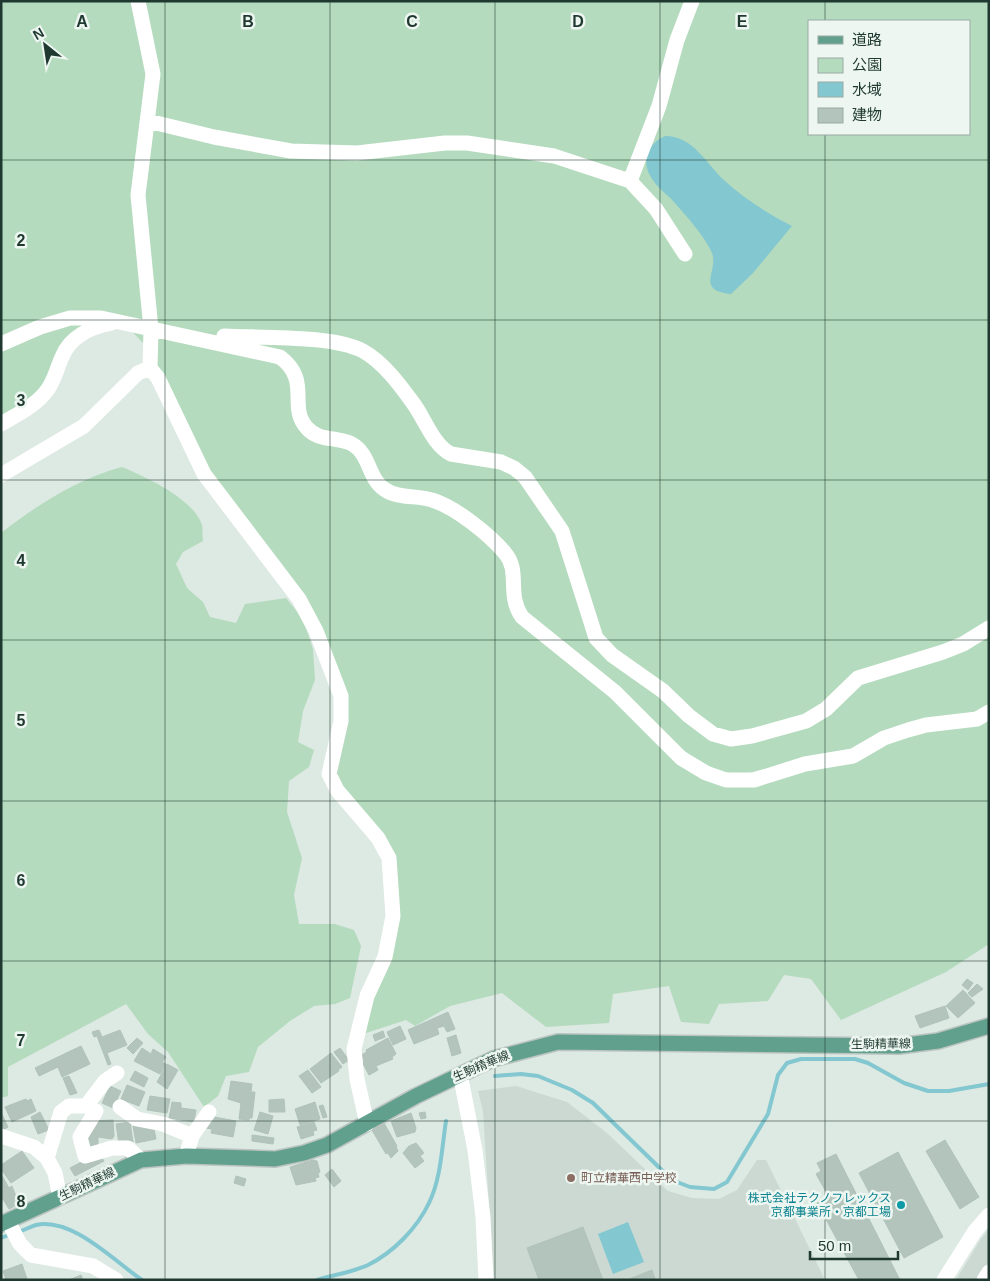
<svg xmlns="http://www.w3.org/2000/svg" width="990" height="1281" viewBox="0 0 990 1281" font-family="Arial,'Noto Sans JP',sans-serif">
	<rect width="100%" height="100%" fill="#dde9e3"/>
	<path fill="#cbd9d2" d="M516 1086 567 1102 607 1133 668 1191 692 1198 719 1199 737 1190 757 1160H766L825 1280H494L483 1111 478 1091Z
		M989 1229V1280H956L979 1242Z"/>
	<path fill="#b5dbbe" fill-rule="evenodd" d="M1 1H133L149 75 144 121V344L121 320 89 327 50 382 1 421Z
		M143 1H989V707L851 753 754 776 707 770 524 615 517 579 463 512 387 487 369 457 309 425 297 371 154 324 143 206 154 122ZM809 21H969V134H809Z
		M157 336 272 358 290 374 294 412 350 448 367 472 420 501 458 518 504 560 508 595 714 781 989 717V944L946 972 841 1020 811 979 784 975 768 1001 719 1004 709 1024 681 1022 669 986 613 994 609 1023 546 1027 502 993 450 1006 415 1026 406 1020 366 1033 371 998 390 958 393 857 334 774V663L208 471 161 375 154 356Z
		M122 467C145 477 193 498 202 525 203 529 202 536 203 541L183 552 176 564 187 588 203 602 210 617 236 623 245 604 286 598 303 619 313 649 315 680 303 711 298 742 314 750 309 767 289 781 287 812 302 858 294 895 299 924H335L354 930 361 946 350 998 335 1004 314 1006 290 1021 258 1047 249 1072 226 1076 218 1096 204 1107 168 1052 148 1034 126 1004 8 1067V1096L1 1098V533C37 505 77 479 122 467Z"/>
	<path fill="#83c7d0" d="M665 136C694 136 706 164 725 181 745 199 768 214 792 226L753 273 731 294C693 290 721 269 711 251 702 233 687 217 674 202 668 195 660 190 655 183 640 165 645 145 665 136Z
		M628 1222 644 1262 613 1274 598 1234Z"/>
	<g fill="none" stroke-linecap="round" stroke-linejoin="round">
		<path stroke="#83c7d0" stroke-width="4" d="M495 1076 521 1074 538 1076 572 1090 593 1103 672 1180 690 1187 714 1189 727 1182 768 1114 778 1075 787 1063 801 1059H855L868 1063 904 1083 928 1091H949L989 1084
			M18 1232C24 1230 30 1227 36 1225 72 1217 114 1261 142 1280
			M1 1238 11 1234
			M317 1280C333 1275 353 1272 368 1265 394 1252 417 1228 429 1203 441 1179 442 1146 446 1121"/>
	</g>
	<path fill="#b2c4bc" stroke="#b0c3ba" d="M967 979 973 983 968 990 962 985Z
		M977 984 983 989 972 997 968 993Z
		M963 990 975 1003 958 1018 946 1006Z
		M945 1006 949 1018 920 1028 915 1016Z
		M448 1012 455 1029 447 1032 444 1026 437 1028 439 1034 414 1044 408 1030Z
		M400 1026 406 1039 393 1045 387 1032Z
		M99 1030 102 1037 120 1030 127 1045 107 1053 111 1064 108 1065 97 1036 94 1037 92 1032Z
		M383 1031 385 1037 375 1041 373 1035Z
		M456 1035 461 1053 452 1056 447 1038Z
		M137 1038 143 1043 133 1054 127 1048Z
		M388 1038 396 1054 392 1057 393 1059 376 1066 378 1070 369 1075 362 1062 364 1061 361 1055 367 1052 366 1050Z
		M81 1046 90 1064 62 1077 58 1067 39 1076 35 1068Z
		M142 1048 151 1054 153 1049 166 1057 162 1062 166 1064 160 1074 134 1061Z
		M340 1048 349 1060 343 1064 334 1052Z
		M331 1053 342 1067 338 1070 339 1071 321 1083 310 1069Z
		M167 1064 178 1070 167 1089 157 1082Z
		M308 1070 321 1087 312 1093 299 1076Z
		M135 1071 148 1078 144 1087 130 1080Z
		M69 1076 77 1093 70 1095 63 1078Z
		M231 1081 252 1084 251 1092H255L252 1118H249V1120L239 1119 241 1103 228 1099Z
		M127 1085 145 1092 139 1106 121 1099Z
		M110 1086 121 1091 113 1108 102 1103Z
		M150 1096 170 1099 167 1113 147 1110Z
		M26 1099 27 1101 31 1099 36 1111 12 1122 5 1107Z
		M284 1099 285 1112H269V1100Z
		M172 1102 181 1103V1108L196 1110 194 1122 169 1118Z
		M315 1102 320 1119 300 1125 295 1109Z
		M323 1105 327 1117 323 1118 319 1106Z
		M1 1112 8 1127 1 1131Z
		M40 1112 49 1130 38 1134 31 1117Z
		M260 1112 273 1116 268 1134 254 1130Z
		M425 1112 426 1118 421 1119 419 1113Z
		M411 1113 416 1128 415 1132 397 1137 391 1121Z
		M209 1116 236 1121 233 1137 211 1133 212 1129 206 1128Z
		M113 1120 114 1136 112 1139 98 1137V1148H87V1132H93L92 1121Z
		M130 1122 133 1142 119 1144 116 1124Z
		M314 1122 317 1130 313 1131 314 1135 301 1139 297 1127Z
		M145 1123 153 1124 156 1139 136 1143 133 1126Z
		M384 1123 397 1146 396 1147 398 1151 391 1158 388 1153 386 1154 372 1130Z
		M252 1135 274 1138 273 1144 252 1141Z
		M945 1140 979 1197 960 1209 926 1151Z
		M416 1143 424 1153 420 1156 424 1161 415 1168 403 1153 409 1146Z
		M22 1151 34 1168 11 1183 1 1169V1165Z
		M898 1152 943 1237 904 1258 859 1173Z
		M836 1154 900 1280H859L817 1203 829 1197 816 1174 821 1171 817 1163Z
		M100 1155 104 1161 75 1176 70 1168 91 1157Z
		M313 1160 317 1161 320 1172 318 1173 319 1177 315 1178 316 1181 296 1185 290 1167Z
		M332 1169 341 1181 334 1187 325 1175Z
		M1 1174 9 1188 12 1186 19 1204 9 1209 1 1196Z
		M236 1176 246 1179 244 1186 234 1183Z
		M583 1227 603 1280H539L527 1248Z
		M22 1264 27 1279 6 1280 3 1271Z
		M652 1270 655 1279 627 1280Z
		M81 1275 83 1280H69Z"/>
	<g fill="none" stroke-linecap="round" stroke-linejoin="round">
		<defs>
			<path id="major" d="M1 1224 141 1160 186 1156 275 1159 304 1153 327 1145 416 1096 493 1059 558 1042 899 1046 938 1041 989 1026"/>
		</defs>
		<use href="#major" stroke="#bcc4c1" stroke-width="18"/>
		<path stroke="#fff" stroke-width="15" d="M138 1 153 74 138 195 151 329 150 368
			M148 121 214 137 291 151 357 153 445 143H467L554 156 630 181 656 209 685 254
			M630 181 659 106 677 40 692 1
			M224 336C260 338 333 335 363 351 383 362 400 385 413 403 425 419 433 445 451 454L501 462 514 468 525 477 562 531 596 638 612 655 663 691 689 716 713 734 731 739 752 736 806 721 826 709 858 678 943 652 963 644 989 628
			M1 344 40 327 70 318H101L280 357C312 381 287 406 307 428 319 442 337 436 352 444 370 454 368 478 384 489 398 499 417 495 432 500 455 507 489 534 505 553 521 572 506 594 522 617L615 692 681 758 706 773 726 780H754L805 764 853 756 884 738 908 730 926 725 977 719 989 712
			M1 424C18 414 37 405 48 389 55 379 57 368 62 357 70 337 91 327 112 323
			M1 475 84 426 138 373 150 368 158 378 204 474 299 599 316 631 341 696V721L329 774 337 790 378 838 389 858 393 916 385 957 367 996 354 1049 357 1079 367 1124
			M460 1074 475 1150 483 1217 486 1280
			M120 1107 137 1119 163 1124 192 1136
			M96 1111 80 1137 85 1156 112 1148H128L141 1160
			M1 1136 34 1147 47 1158
			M186 1156 192 1136 209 1112
			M60 1198 55 1173 47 1158 61 1112 69 1106H86L105 1081 117 1073
			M8 1221 20 1244 31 1255 93 1266 116 1280
			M944 1280 975 1231 989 1215
			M984 1280 989 1272"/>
		<use href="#major" stroke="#61a08d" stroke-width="15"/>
	</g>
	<path fill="none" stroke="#1f3931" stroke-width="1" stroke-opacity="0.55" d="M165 1V1280M330 1V1280M495 1V1280M660 1V1280M825 1V21M825 134V1280M1 160H989M1 320H989M1 480H989M1 640H989M1 801H989M1 961H989M1 1121H989"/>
	<circle fill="#8d6e63" stroke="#edf6f1" stroke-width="2" cx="571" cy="1178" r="5"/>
	<circle fill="#0f9aa8" stroke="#edf6f1" stroke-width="2" cx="901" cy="1205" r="5"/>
	<g text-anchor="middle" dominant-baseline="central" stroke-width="5" stroke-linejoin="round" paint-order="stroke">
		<g font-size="12" fill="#1f3931" stroke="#edf6f1">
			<text transform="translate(881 1044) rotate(-1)">生駒精華線</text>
			<text transform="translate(481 1066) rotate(-23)">生駒精華線</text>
			<text transform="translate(87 1184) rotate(-26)">生駒精華線</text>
		</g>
		<g font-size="12" fill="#785e54" stroke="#edf6f1" text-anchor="start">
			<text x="581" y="1178">町立精華西中学校</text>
		</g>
		<g font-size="12" fill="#0d838f" stroke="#edf6f1" text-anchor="end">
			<text x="891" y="1198">株式会社テクノフレックス<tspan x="891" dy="14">京都事業所・京都工場</tspan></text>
		</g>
	</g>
	<g font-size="16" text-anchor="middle" font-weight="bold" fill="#1f3931" stroke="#edf6f1" stroke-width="5" stroke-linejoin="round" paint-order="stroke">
		<text x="82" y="27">A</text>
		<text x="248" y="27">B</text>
		<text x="412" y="27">C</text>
		<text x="578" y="27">D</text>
		<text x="742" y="27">E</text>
		<text x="21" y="246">2</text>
		<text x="21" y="406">3</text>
		<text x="21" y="566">4</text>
		<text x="21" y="726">5</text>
		<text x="21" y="886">6</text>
		<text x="21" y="1046">7</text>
		<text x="21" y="1207">8</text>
	</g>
	<rect width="990" height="1281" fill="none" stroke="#1f3931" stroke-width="5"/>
	<rect x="808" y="20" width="162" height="115" fill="#edf6f1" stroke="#9baaa4"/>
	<rect x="818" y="36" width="25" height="8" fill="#61a08d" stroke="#9baaa4"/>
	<text x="852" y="45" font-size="15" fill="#1f3931">道路</text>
	<rect x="818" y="58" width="25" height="15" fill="#b5dbbe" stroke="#9baaa4"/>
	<text x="852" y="70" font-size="15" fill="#1f3931">公園</text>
	<rect x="818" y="82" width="25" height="15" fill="#83c7d0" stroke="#9baaa4"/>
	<text x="852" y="95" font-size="15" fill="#1f3931">水域</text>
	<rect x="818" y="108" width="25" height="15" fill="#b2c4bc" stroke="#9baaa4"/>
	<text x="852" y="120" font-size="15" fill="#1f3931">建物</text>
	<g transform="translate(45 45) rotate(330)" stroke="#edf6f1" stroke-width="4" paint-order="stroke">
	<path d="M0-4L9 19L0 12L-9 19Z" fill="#1f3931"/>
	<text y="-8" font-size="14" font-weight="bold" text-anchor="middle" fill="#1f3931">N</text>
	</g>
	<path d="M810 1251v8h88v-8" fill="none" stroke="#1f3931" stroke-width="2.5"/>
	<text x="818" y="1251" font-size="15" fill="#1f3931" stroke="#edf6f1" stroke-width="4" paint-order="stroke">50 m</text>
</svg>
